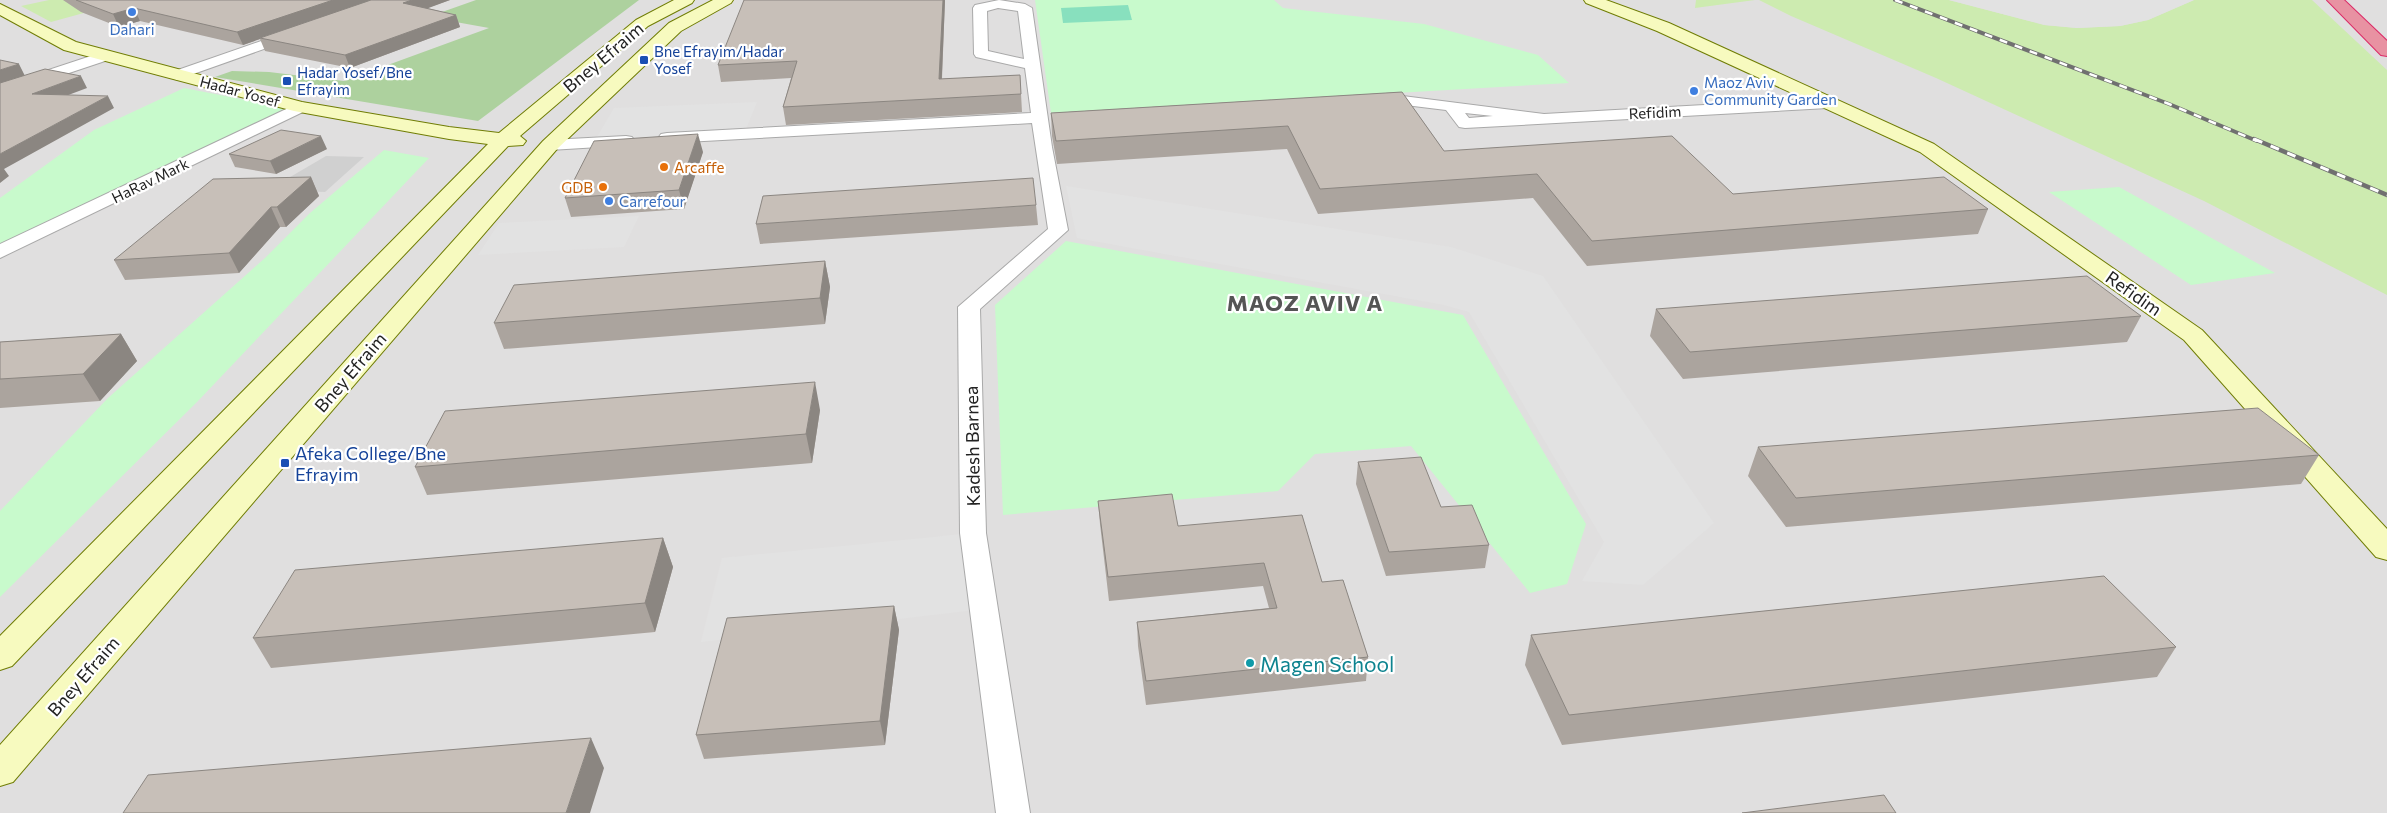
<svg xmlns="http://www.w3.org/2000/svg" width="2387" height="813" viewBox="0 0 2387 813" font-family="Commissioner,sans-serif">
	<rect width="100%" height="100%" fill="#f2efe9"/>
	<path fill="#e0dfdf" d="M0 0H2387V813H0Z"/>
	<path fill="#d0d0d0" d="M326 156 364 157 325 192 268 190Z"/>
	<path fill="#cdebb0" d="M49 0H131L51 22 21 6Z
		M1696 0H1755L1695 8Z
		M1759 0H1949L2044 25 2077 28 2120 26 2148 20 2194 0H2312L2387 70V295L2204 201 1936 78 1791 16Z"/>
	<path fill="#add19e" d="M476 0H639L478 121 215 77 232 71 269 72 344 81 489 28 428 17Z"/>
	<path fill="#c8facc" d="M1035 0H1274L1283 8 1424 24 1538 55 1569 83 1051 113Z
		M184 88 287 108 0 245V198L94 130Z
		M384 150 429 158 197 402 0 597V511L108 398 265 258 310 213Z
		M2119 187 2275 273 2191 285 2049 192Z
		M1066 241 1463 315 1586 524 1567 584 1530 593 1411 446 1315 454 1278 491 1003 515 995 305Z"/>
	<path fill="#88e0be" d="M1128 5 1132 20 1063 23 1061 8Z"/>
	<path fill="#e2e2e2" d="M1949 0H2194L2148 20 2120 26 2077 28 2045 25Z
		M757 102 744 134 594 142 614 108Z
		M1066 186 1451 247 1543 276 1714 523 1643 585 1582 581 1604 542 1469 312 1444 305 1077 238Z
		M639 216 624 247 478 255 499 223Z
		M973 533 984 609 701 642 722 558Z"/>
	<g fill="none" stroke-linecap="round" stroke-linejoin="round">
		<defs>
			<path id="street" d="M999 0 1025 4 1032 8 1052 147 1068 230 980 309 986 533 1030 813H996L960 533 958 307 1048 229 1032 123 667 143 661 142 658 138 661 134 667 133 1031 113 1025 68 976 57 974 54 973 8 975 5ZM998 8 1018 11 1024 59 988 51 987 11Z
				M293 30 300 34 298 37 182 78 177 80 169 75 172 72Z
				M106 51 114 56 111 59 0 96V86Z
				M1395 95 1544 114 1828 98 1834 100 1836 103 1834 106 1828 108 1465 128 1459 127 1446 110 1389 103 1387 100 1389 97ZM1465 113 1493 116 1469 118Z
				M301 102 307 104 309 107 307 110 0 258V244Z
				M626 136 632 137 635 141 632 145 550 150 544 149 541 145 544 141 550 140Z"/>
			<path id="secondary" d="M674 0H694L692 3 648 26 520 136 526 141 523 145 508 146 12 666 0 670V636L488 144 449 139 294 111 64 50 0 15V4L76 42 302 102 449 127 499 133 636 20Z
				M713 0H733L731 3 681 31 557 149 13 782 0 786V745L543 141 669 23Z
				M1584 0H1606L1669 23 1934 144 2202 330 2387 529V560L2376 557 2184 340 1920 152 1657 31 1586 3Z"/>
			<path id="highway" d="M2327 0H2344L2387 41V56L2381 55Z"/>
		</defs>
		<use href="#street" stroke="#a9a9a9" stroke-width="2"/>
		<use href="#secondary" stroke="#707d05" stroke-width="2"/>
		<use href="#highway" stroke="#dc2a67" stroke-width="2"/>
		<use href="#street" fill="#fff" fill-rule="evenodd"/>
		<use href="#secondary" fill="#f7fabf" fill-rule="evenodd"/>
		<use href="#highway" fill="#e892a2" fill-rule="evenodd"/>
		<defs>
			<path id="rail-far1" d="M1895 0 2169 104 2257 141"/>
			<path id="rail" d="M2254 139 2387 195"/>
		</defs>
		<use href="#rail-far1" stroke="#707070" stroke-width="4"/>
		<use href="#rail" stroke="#707070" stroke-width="4.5"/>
		<use href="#rail-far1" stroke="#fff" stroke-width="2.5" stroke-dasharray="8" stroke-linecap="butt"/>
		<use href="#rail" stroke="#fff" stroke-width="3" stroke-dasharray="9" stroke-linecap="butt"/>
	</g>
	<path fill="#aba49e" d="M63 0H450L427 8 456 15 460 27 350 68 265 51 260 39 243 45 140 21 119 27 81 12Z
		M945 0 942 79 1020 75 1022 112 786 125 783 107 791 78 721 82 718 65Z
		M1402 92 1444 151 1733 194 1988 209 1978 234 1587 266 1533 198 1318 214 1287 149 1057 164 1052 136 1051 113Z
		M327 149 276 174 235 167 229 154Z
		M703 152 684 209 571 217 565 198Z
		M311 177 319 196 286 227H280L239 273 125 280 114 260Z
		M1036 205 1038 225 760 244 756 224Z
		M825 261 830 287 825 324 504 349 494 323Z
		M1656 309 2141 316 2127 342 1683 379 1650 336Z
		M121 334 137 361 100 401 0 408V342Z
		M820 410 812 463 427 495 415 467Z
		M1758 447 2319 455 2301 484 1786 527 1748 476Z
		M1358 462 1441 507 1489 545 1485 568 1386 576 1356 484Z
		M1098 501 1178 526 1322 582 1368 657 1366 681 1146 705 1138 646 1137 622 1269 608 1263 586 1109 601 1100 524Z
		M663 538 673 567 655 632 271 668 253 638Z
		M894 606 899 630 885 745 704 759 696 735Z
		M1531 635 2176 647 2157 677 1562 745 1525 665Z"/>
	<path fill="#8b8681" d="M333 0H373L260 38V39L243 45 237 32Z
		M412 0H450L407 16 403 3Z
		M943 0H945L941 96 939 79Z
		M134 8 140 21 119 27 113 14Z
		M456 15 460 27 350 68 345 55Z
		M19 64 25 76 0 84V70Z
		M81 76 87 88 39 106 32 94Z
		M108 96 114 108 4 169 9 176 0 183V154Z
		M698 134 703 152 684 209 679 190Z
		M321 136 327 149 276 174 270 161Z
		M311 177 319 196 286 227 277 207Z
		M271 207 280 227 239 273 229 253Z
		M825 261 830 287 825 324 820 298Z
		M121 334 137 361 100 401 83 374Z
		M815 382 820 410 812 463 806 434Z
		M663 538 673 567 655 632 645 603Z
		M894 606 899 630 885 745 880 721Z
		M591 738 604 768 590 813H566Z"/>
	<path fill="#c7bfb8" stroke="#8b8681" d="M76 0H333L237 32 134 8 113 14Z
		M371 0H412L403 3 456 15 345 55 260 38Z
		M744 0H943L939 79 1020 75 1021 94 783 107 797 61 718 65Z
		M0 60 19 64 0 70Z
		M45 69 81 76 32 94 108 96 0 154V83Z
		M1402 92 1444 151 1672 136 1733 194 1944 177 1988 209 1592 241 1537 174 1320 189 1288 126 1056 141 1051 113Z
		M281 130 321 136 270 161 229 154Z
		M698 134 679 190 565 198 594 141Z
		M311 177 277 207H271L229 253 114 260 213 179Z
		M1033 178 1036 205 756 224 763 196Z
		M825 261 820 298 494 323 514 285Z
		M2087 276 2141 316 1690 352 1656 309Z
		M121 334 83 374 0 379V342Z
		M815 382 806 434 415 467 445 411Z
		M2258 408 2319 455 1796 498 1758 447Z
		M1421 457 1441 507 1472 505 1489 545 1389 552 1358 462Z
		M1172 494 1178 526 1302 515 1322 582 1343 580 1368 657 1146 681 1137 622 1277 608 1264 563 1108 577 1098 501Z
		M663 538 645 603 253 638 295 570Z
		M2104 576 2176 647 1569 715 1531 635Z
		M894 606 880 721 696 735 727 618Z
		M591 738 566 813H123L148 775Z
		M1884 795 1896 813H1742Z"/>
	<g fill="#3f7fe0" stroke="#fff" stroke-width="2">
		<circle cx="132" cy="12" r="5"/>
		<circle cx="1694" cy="91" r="5"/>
		<circle cx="609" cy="201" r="5"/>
	</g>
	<g fill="#1a4fb4" stroke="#fff" stroke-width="2">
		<rect x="639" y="55" width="10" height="10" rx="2.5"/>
		<rect x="282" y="76" width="10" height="10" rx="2.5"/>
		<rect x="280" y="458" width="10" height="10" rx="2.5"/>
	</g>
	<g fill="#e8710a" stroke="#fff" stroke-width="2">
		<circle cx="664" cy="167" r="5"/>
		<circle cx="603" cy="187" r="5"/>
	</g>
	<circle fill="#0f9aa8" stroke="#fff" stroke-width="2" cx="1250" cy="663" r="5"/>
	<g text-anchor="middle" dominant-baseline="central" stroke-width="4.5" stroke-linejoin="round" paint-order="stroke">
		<g font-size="15" fill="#366cbe" stroke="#fff" text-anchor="start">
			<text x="132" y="29" text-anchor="middle">Dahari</text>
			<text x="1704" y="82">Maoz Aviv<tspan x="1704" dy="17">Community Garden</tspan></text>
			<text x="619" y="201">Carrefour</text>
		</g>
		<g font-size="15" fill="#164399" stroke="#fff" text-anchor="start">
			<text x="654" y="51">Bne Efrayim/Hadar<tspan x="654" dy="17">Yosef</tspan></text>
			<text x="297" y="72">Hadar Yosef/Bne<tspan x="297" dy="17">Efrayim</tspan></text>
		</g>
		<g font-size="15" fill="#222" stroke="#fff">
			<text transform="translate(240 91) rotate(15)">Hadar Yosef</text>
			<text transform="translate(1655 112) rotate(-3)">Refidim</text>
			<text transform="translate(150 180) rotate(-26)">HaRav Mark</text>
		</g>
		<g font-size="15" fill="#c56008" stroke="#fff" text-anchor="start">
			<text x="674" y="167">Arcaffe</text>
			<text x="593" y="187" text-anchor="end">GDB</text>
		</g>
		<g font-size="18" fill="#222" stroke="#fff">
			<text transform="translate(603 57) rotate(-40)">Bney Efraim</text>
			<text transform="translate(2134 293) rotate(35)">Refidim</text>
			<text transform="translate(350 372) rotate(-49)">Bney Efraim</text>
			<text transform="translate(972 446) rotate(-91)">Kadesh Barnea</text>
			<text transform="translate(83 676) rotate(-49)">Bney Efraim</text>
		</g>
		<g font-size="18" fill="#164399" stroke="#fff" text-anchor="start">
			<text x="295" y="453">Afeka College/Bne<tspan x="295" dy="21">Efrayim</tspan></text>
		</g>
		<g font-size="21" fill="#0d838f" stroke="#fff" text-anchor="start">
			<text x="1260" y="663">Magen School</text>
		</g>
		<g font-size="22" font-weight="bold" letter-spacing="1" fill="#555" stroke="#fff">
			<text x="1305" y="302">MAOZ AVIV A</text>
		</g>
	</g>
</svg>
